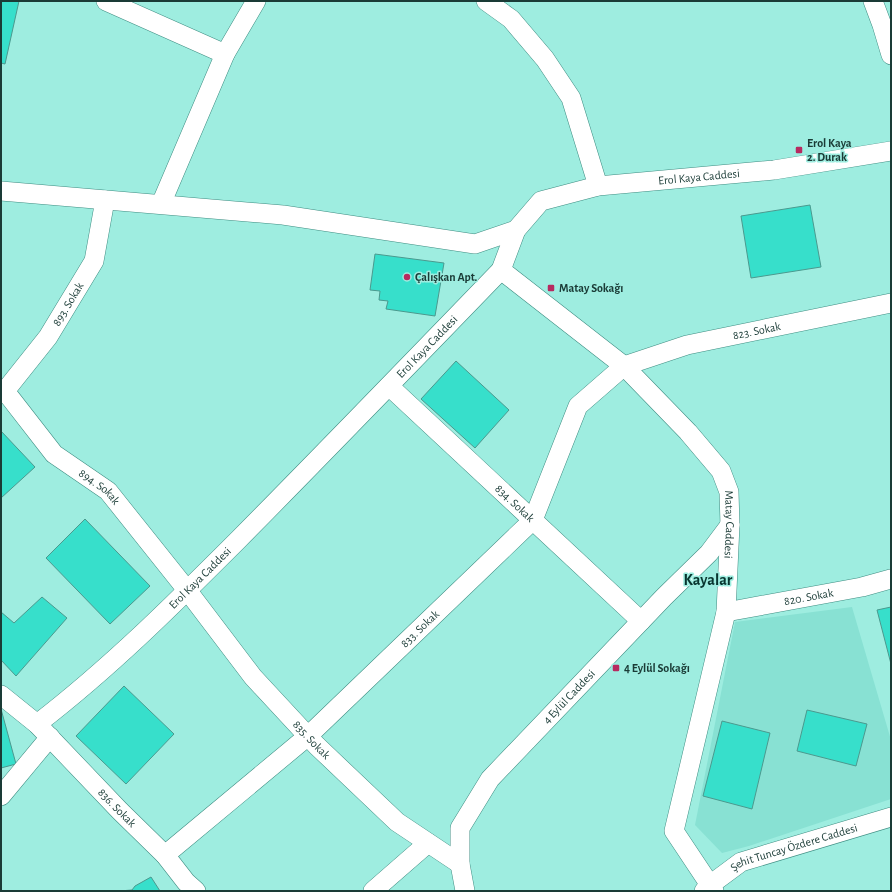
<svg xmlns="http://www.w3.org/2000/svg" width="892" height="892" viewBox="0 0 892 892" font-family="'Alegreya Sans',sans-serif">
	<rect width="100%" height="100%" fill="#9eede0"/>
	<path fill="#88e1d3" d="M852 607 891 740V799L749 846 722 853 695 825 735 622Z"/>
	<path fill="#37dfcb" stroke="#4b998e" d="M1 1H19L5 64 1 63Z
		M810 205 821 267 751 278 741 216Z
		M375 254 444 263 435 316 386 309 388 301 379 300 380 291 370 290Z
		M456 361 509 410 475 448 421 399Z
		M1 431 35 467 1 498Z
		M85 519 150 586 110 624 46 558Z
		M42 597 67 618 16 676 1 660V612L14 623Z
		M891 607V664L877 610Z
		M124 686 174 734 126 784 76 736Z
		M1 709 16 764 1 768Z
		M807 710 867 724 856 766 797 751Z
		M722 721 770 733 752 809 703 796Z
		M151 877 160 891H119L132 890 135 886Z"/>
	<g fill="none" stroke-linecap="round" stroke-linejoin="round">
		<defs>
			<g id="minor">
				<path d="M106 1 225 54"/>
				<path d="M486 1 511 19 545 59 571 98 598 186"/>
				<path d="M873 1 882 25 891 55"/>
				<path d="M1 191 283 215 475 244 516 230"/>
				<path d="M161 204 225 54 256 1"/>
				<path id="s1" d="M501 270 624 366 688 432 721 471 729 492 730 525 726 612 674 831 714 891"/>
				<path id="s2" d="M389 386 641 621"/>
				<path id="s3" d="M5 391 54 454 108 491 187 590 253 677 317 746 397 822 460 864"/>
				<path id="s4" d="M1 393 5 391 48 337 94 261 105 200"/>
				<path id="s5" d="M726 612 862 587 891 579"/>
				<path id="s6" d="M1 695 37 724 120 811 165 855 186 882 196 891"/>
				<path id="s7" d="M37 724C110 668 175 603 239 539 327 450 414 360 501 270L516 230 541 201 598 186 774 170 891 151"/>
				<path d="M1 796 50 737"/>
				<path id="s8" d="M165 855 308 736 533 520 578 406 624 366 687 345 891 303"/>
				<path d="M373 891 428 843"/>
				<path id="s9" d="M465 891 460 864V828L490 779 664 597 709 553 730 525"/>
				<path id="s10" d="M704 891 710 885 741 862 891 817"/>
			</g>
		</defs>
		<use href="#minor" stroke="#3e8d82" stroke-width="20"/>
		<use href="#minor" stroke="#fff" stroke-width="19"/>
	</g>
	<g fill="#b72a60" stroke="#9eede0" stroke-width="1.5">
		<rect x="795" y="146" width="8" height="8" rx="2"/>
		<circle cx="407" cy="277" r="4"/>
		<rect x="547" y="284" width="8" height="8" rx="2"/>
		<rect x="612" y="664" width="8" height="8" rx="2"/>
	</g>
	<g text-anchor="middle" dominant-baseline="central" stroke-width="3" stroke-linejoin="round" paint-order="stroke">
		<g font-size="12" font-weight="bold" fill="#1a3b36" stroke="#9eede0" text-anchor="start">
			<text x="807" y="143">Erol Kaya<tspan x="807" dy="14">2. Durak</tspan></text>
			<text x="415" y="277">Çalışkan Apt.</text>
			<text x="559" y="288">Matay Sokağı</text>
			<text x="624" y="668">4 Eylül Sokağı</text>
		</g>
		<g font-size="12" fill="#1a3b36" stroke="#9eede0">
			<text stroke="none"><textPath href="#s7" startOffset="891">Erol Kaya Caddesi</textPath></text>
			<text stroke="none"><textPath href="#s4" startOffset="112">893. Sokak</textPath></text>
			<text stroke="none"><textPath href="#s8" startOffset="819">823. Sokak</textPath></text>
			<text stroke="none"><textPath href="#s7" startOffset="543">Erol Kaya Caddesi</textPath></text>
			<text stroke="none"><textPath href="#s3" startOffset="136">894. Sokak</textPath></text>
			<text stroke="none"><textPath href="#s2" startOffset="172">834. Sokak</textPath></text>
			<text stroke="none"><textPath href="#s1" startOffset="354">Matay Caddesi</textPath></text>
			<text stroke="none"><textPath href="#s7" startOffset="219">Erol Kaya Caddesi</textPath></text>
			<text stroke="none"><textPath href="#s5" startOffset="84">820. Sokak</textPath></text>
			<text stroke="none"><textPath href="#s8" startOffset="341">833. Sokak</textPath></text>
			<text stroke="none"><textPath href="#s9" startOffset="235">4 Eylül Caddesi</textPath></text>
			<text stroke="none"><textPath href="#s3" startOffset="467">835. Sokak</textPath></text>
			<text stroke="none"><textPath href="#s6" startOffset="162">836. Sokak</textPath></text>
			<text stroke="none"><textPath href="#s10" startOffset="102">Şehit Tuncay Özdere Caddesi</textPath></text>
		</g>
		<g font-size="16" font-weight="bold" fill="#08352f" stroke="#9eede0">
			<text x="708" y="580">Kayalar</text>
		</g>
	</g>
	<rect width="892" height="892" fill="none" stroke="#1a3b36" stroke-width="4"/>
</svg>
